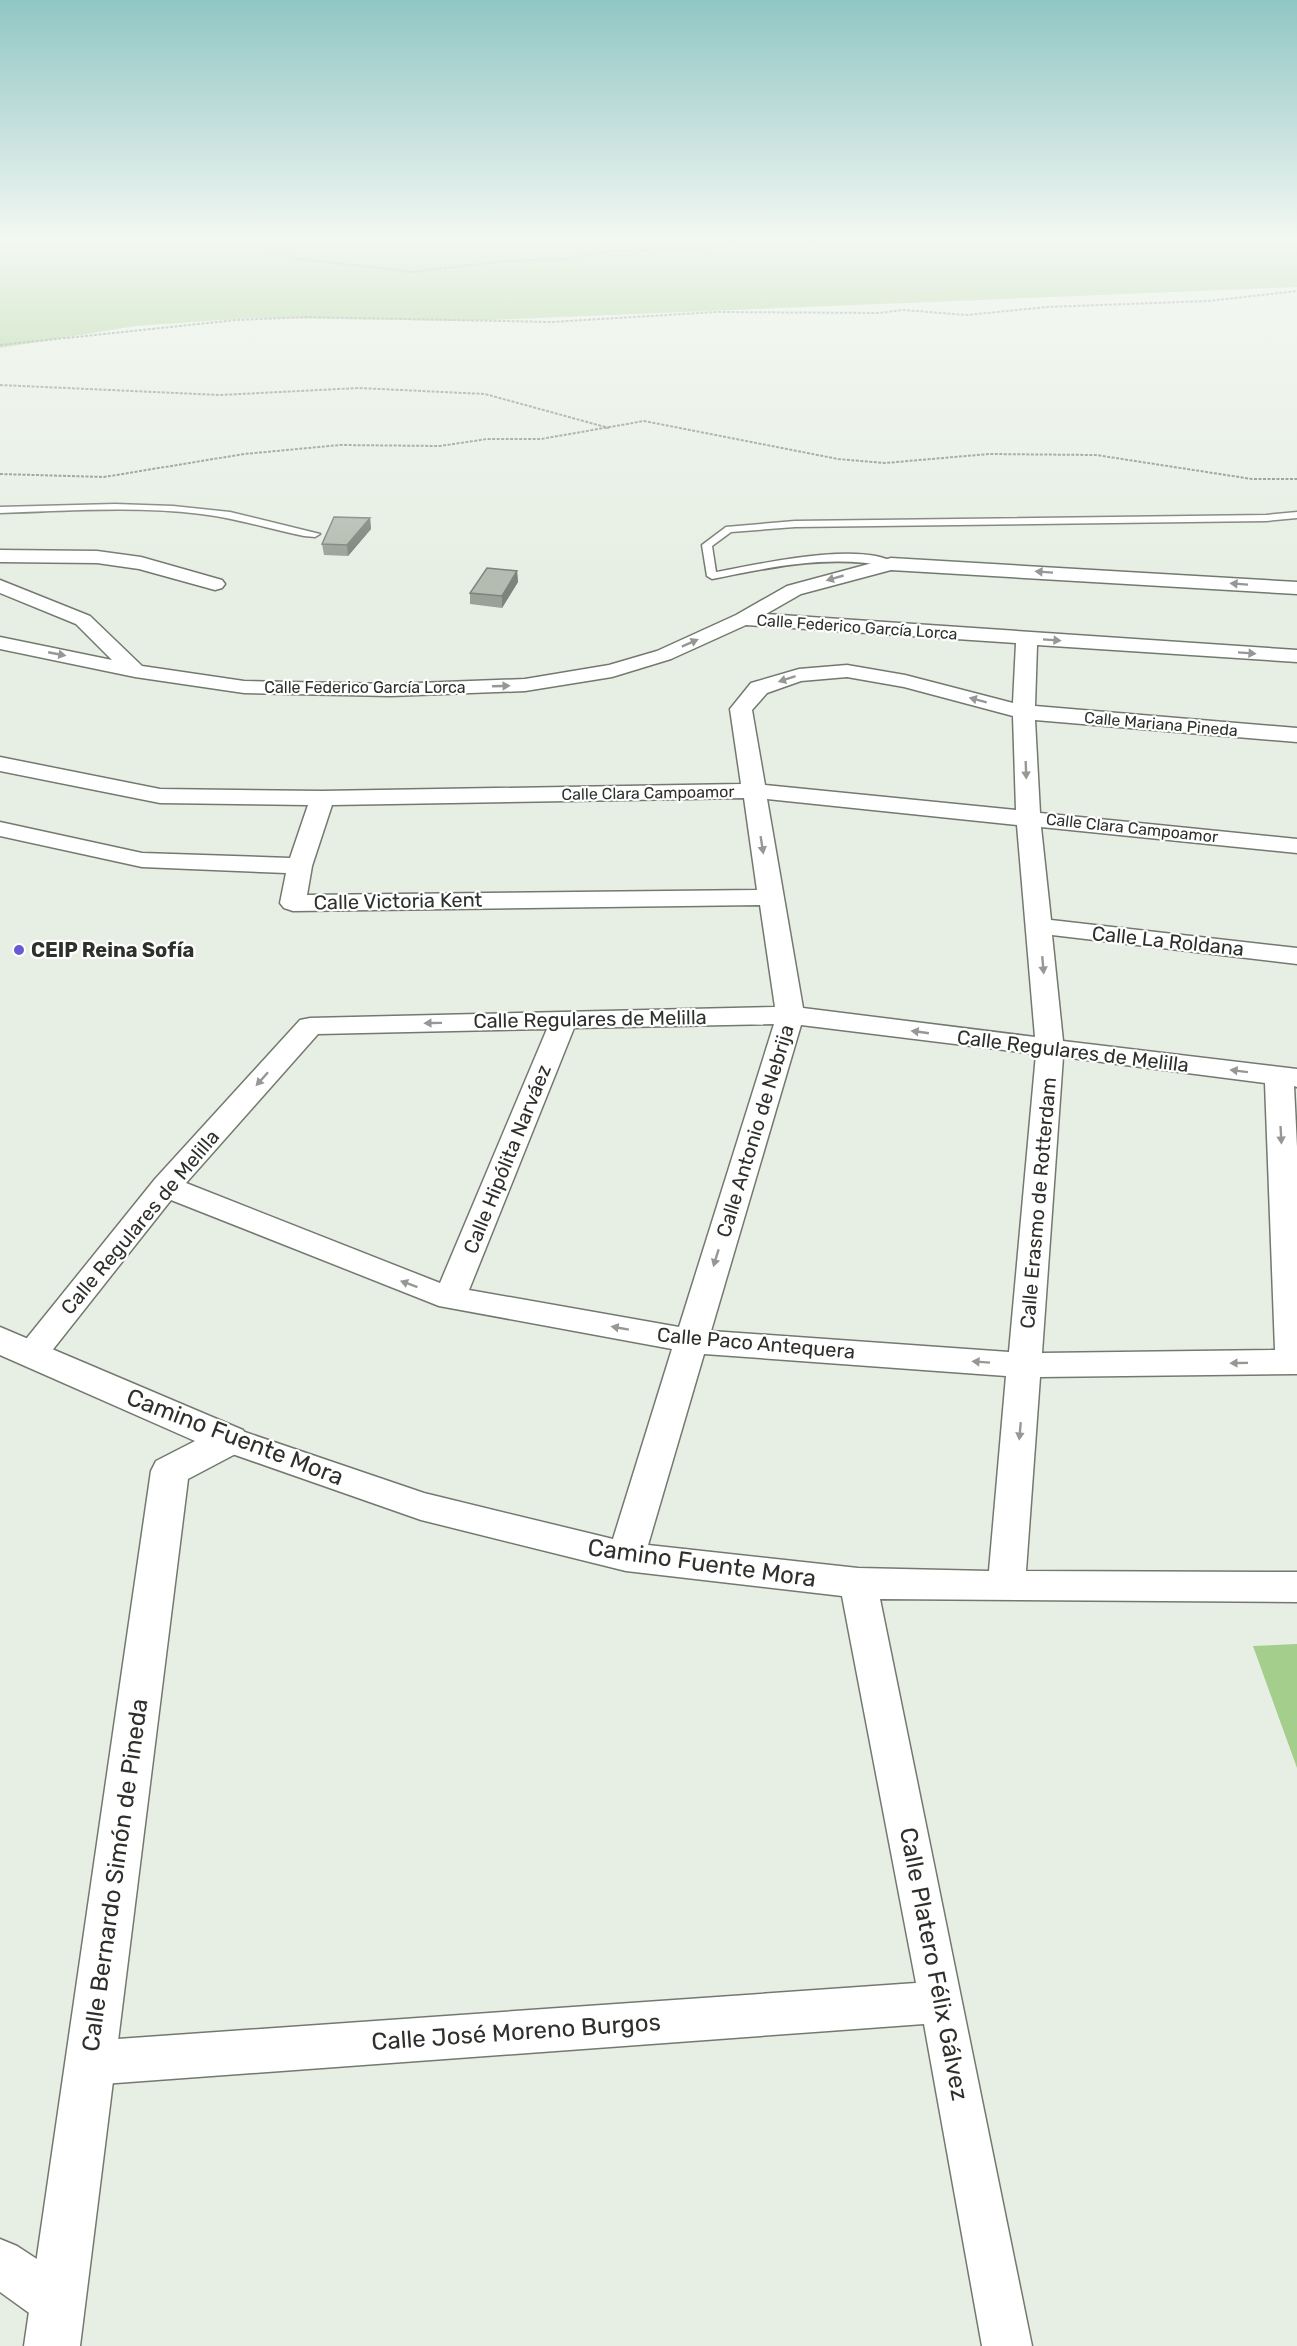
<svg xmlns="http://www.w3.org/2000/svg" width="1297" height="2346" viewBox="0 0 1297 2346" font-family="Rubik,sans-serif">
	<rect width="100%" height="100%" fill="#e7efe4"/>
	<path fill="#a4ce8c" d="M0 242H1297V287L465 321 250 318 136 326 0 348Z
		M1297 1644V1768L1253 1646Z"/>
	<g fill="none" stroke-linecap="round" stroke-linejoin="round">
		<defs>
			<path id="lane" d="M115 504 173 506 230 512 320 534 315 537 304 536C269 529 236 518 201 514 134 506 67 511 0 513V507Z
				M1297 512V518L1266 521 795 527 731 532 712 546 716 572C755 565 863 540 896 564L891 567C830 554 772 567 712 579L707 576 702 545 726 527 795 521 1266 515Z"/>
			<path id="street" d="M0 550 97 551 141 557 222 580 225 584 222 588 215 590 139 569 97 563 0 562Z
				M891 558 1297 582V594L891 570 801 594 766 614 1297 650V662L1037 645 1035 706 1297 728V742L1035 720 1040 813 1297 839V853L1041 827 1051 920 1297 948V964L1052 935 1063 1041 1297 1069V1087L1294 1086 1297 1147V1374L1040 1377 1026 1571 1297 1572V1602L880 1599 1032 2346H982L924 2024 89 2085 73 2079 66 2063 73 2047 89 2041 916 1983 842 1596 626 1571 421 1520 218 1449 213 1440 218 1431 230 1427 424 1493 613 1539 672 1349 439 1306 171 1200 43 1362 31 1366 19 1362 14 1354 155 1179 300 1020 310 1018 775 1007 760 905 293 911 284 908 280 903 286 873 142 867 0 836V822L142 853 290 858 308 805 160 803 0 771V757L160 789 322 791 741 784 730 709 751 683 799 669 847 665 905 675 1013 703 1016 643 746 625 671 659 612 677 525 691 391 696 244 693 135 677 0 649V637L112 660 76 624 0 593V580L90 616 142 666 244 681 391 684 525 679 609 665 657 651 736 615 787 586ZM847 677 904 687 1013 716 1016 810 765 785 752 710 767 693 801 681ZM744 798 757 890 307 895 312 866 332 805ZM767 799 1017 825 1035 1037 803 1008ZM774 1024 679 1327 469 1290 574 1028ZM801 1025 1036 1054 1009 1352 711 1331ZM547 1029 440 1283 186 1183 318 1034ZM1063 1057 1265 1083 1275 1350 1042 1353ZM704 1354 1006 1376 989 1571 858 1568 648 1545Z
				M0 2239 17 2246 75 2284 82 2302 75 2320 57 2327 39 2320 0 2292Z"/>
			<path id="secondary" d="M0 1327 243 1430 249 1440 243 1450 188 1479 80 2346H24L151 1471 156 1461 195 1441 0 1355Z"/>
		</defs>
		<use href="#lane" stroke="#73796f" stroke-width="3"/>
		<use href="#street" stroke="#73796f" stroke-width="3"/>
		<use href="#secondary" stroke="#73796f" stroke-width="3"/>
		<path stroke="#81877f" stroke-width="2" stroke-dasharray="3 1.5" stroke-linecap="butt" d="M267 242 268 248 300 259 413 272 505 261 566 259 608 251 689 250 738 242
			M814 242 832 247
			M0 345 236 320 308 317 551 322 716 312 879 313 903 310 967 315 1047 307 1208 301 1297 291
			M0 385 220 395 359 388 485 394 609 428
			M0 474 104 477 244 454 340 445 440 446 487 439H541L644 421 838 459 885 463 989 454 1096 455 1252 479H1297"/>
		<use href="#lane" fill="#fff" fill-rule="evenodd"/>
		<use href="#street" fill="#fff" fill-rule="evenodd"/>
		<use href="#secondary" fill="#fff" fill-rule="evenodd"/>
	</g>
	<path fill="#9ba197" d="M370 518 371 529 348 556 324 555 322 544Z
		M517 571 518 582 502 608 470 604V593Z"/>
	<path fill="#7e837b" d="M370 518 371 529 348 556 347 545Z
		M517 571 518 582 502 608V596Z"/>
	<path fill="#b4bbb0" stroke="#7e837b" stroke-width="1.5" d="M334 517 370 518 347 545 322 544Z
		M487 568 517 571 502 596 470 593Z"/>
	<defs><path id="oneway-solid" d="M-6-.8H1V-3.2L6.5 0L1 3.2V.8H-6Z" transform="scale(1.5)"/></defs>
	<g fill="#969895">
		<use href="#oneway-solid" transform="translate(1044 572) rotate(-176)"/>
		<use href="#oneway-solid" transform="translate(835 578) rotate(164)"/>
		<use href="#oneway-solid" transform="translate(1239 584) rotate(-176)"/>
		<use href="#oneway-solid" transform="translate(1052 640) rotate(4)"/>
		<use href="#oneway-solid" transform="translate(690 643) rotate(-24)"/>
		<use href="#oneway-solid" transform="translate(1247 653) rotate(4)"/>
		<use href="#oneway-solid" transform="translate(57 654) rotate(11)"/>
		<use href="#oneway-solid" transform="translate(787 679) rotate(162)"/>
		<use href="#oneway-solid" transform="translate(501 686) rotate(-2)"/>
		<use href="#oneway-solid" transform="translate(978 700) rotate(-165)"/>
		<use href="#oneway-solid" transform="translate(1026 770) rotate(88)"/>
		<use href="#oneway-solid" transform="translate(762 845) rotate(81)"/>
		<use href="#oneway-solid" transform="translate(1043 965) rotate(85)"/>
		<use href="#oneway-solid" transform="translate(433 1023) rotate(179)"/>
		<use href="#oneway-solid" transform="translate(920 1032) rotate(-172)"/>
		<use href="#oneway-solid" transform="translate(1239 1071) rotate(-173)"/>
		<use href="#oneway-solid" transform="translate(262 1079) rotate(132)"/>
		<use href="#oneway-solid" transform="translate(1281 1135) rotate(87)"/>
		<use href="#oneway-solid" transform="translate(716 1258) rotate(107)"/>
		<use href="#oneway-solid" transform="translate(409 1284) rotate(-160)"/>
		<use href="#oneway-solid" transform="translate(620 1328) rotate(-170)"/>
		<use href="#oneway-solid" transform="translate(981 1362) rotate(-176)"/>
		<use href="#oneway-solid" transform="translate(1239 1363) rotate(179)"/>
		<use href="#oneway-solid" transform="translate(1020 1431) rotate(95)"/>
	</g>
	<linearGradient id="sky" x2="0" y2="1"><stop stop-color="#90c6c4"/><stop offset="0.42" stop-color="#f4f8f3"/><stop offset="1" stop-color="#f4f8f3" stop-opacity="0"/></linearGradient>
	<rect width="1297" height="570" fill="url(#sky)"/>
	<circle fill="#695ad3" stroke="#fff" stroke-width="2" cx="19" cy="950" r="6"/>
	<g text-anchor="middle" dominant-baseline="central" stroke-width="4.5" stroke-linejoin="round" paint-order="stroke">
		<g font-size="16" fill="#2d302b" stroke="#fff">
			<text transform="translate(857 627) rotate(4)">Calle Federico García Lorca</text>
			<text x="365" y="687">Calle Federico García Lorca</text>
			<text transform="translate(1161 724) rotate(5)">Calle Mariana Pineda</text>
			<text transform="translate(648 793) rotate(-1)">Calle Clara Campoamor</text>
			<text transform="translate(1132 828) rotate(6)">Calle Clara Campoamor</text>
		</g>
		<g font-size="20" fill="#2d302b" stroke="#fff">
			<text transform="translate(398 901) rotate(-1)">Calle Victoria Kent</text>
			<text transform="translate(1168 941) rotate(6)">Calle La Roldana</text>
			<text transform="translate(590 1019) rotate(-1)">Calle Regulares de Melilla</text>
			<text transform="translate(1073 1051) rotate(7)">Calle Regulares de Melilla</text>
			<text transform="translate(755 1131) rotate(-73)">Calle Antonio de Nebrija</text>
			<text transform="translate(507 1159) rotate(-68)">Calle Hipólita Narváez</text>
			<text transform="translate(1038 1203) rotate(-85)">Calle Erasmo de Rotterdam</text>
			<text transform="translate(140 1222) rotate(-50)">Calle Regulares de Melilla</text>
			<text transform="translate(756 1343) rotate(5)">Calle Paco Antequera</text>
		</g>
		<g font-size="20" font-weight="bold" fill="#2d302b" stroke="#fff" text-anchor="start">
			<text x="31" y="950">CEIP Reina Sofía</text>
		</g>
		<g font-size="24" fill="#2d302b" stroke="#fff">
			<text transform="translate(235 1437) rotate(21)">Camino Fuente Mora</text>
			<text transform="translate(702 1563) rotate(8)">Camino Fuente Mora</text>
			<text transform="translate(115 1875) rotate(-82)">Calle Bernardo Simón de Pineda</text>
			<text transform="translate(934 1964) rotate(79)">Calle Platero Félix Gálvez</text>
			<text transform="translate(516 2032) rotate(-4)">Calle José Moreno Burgos</text>
		</g>
	</g>
</svg>
